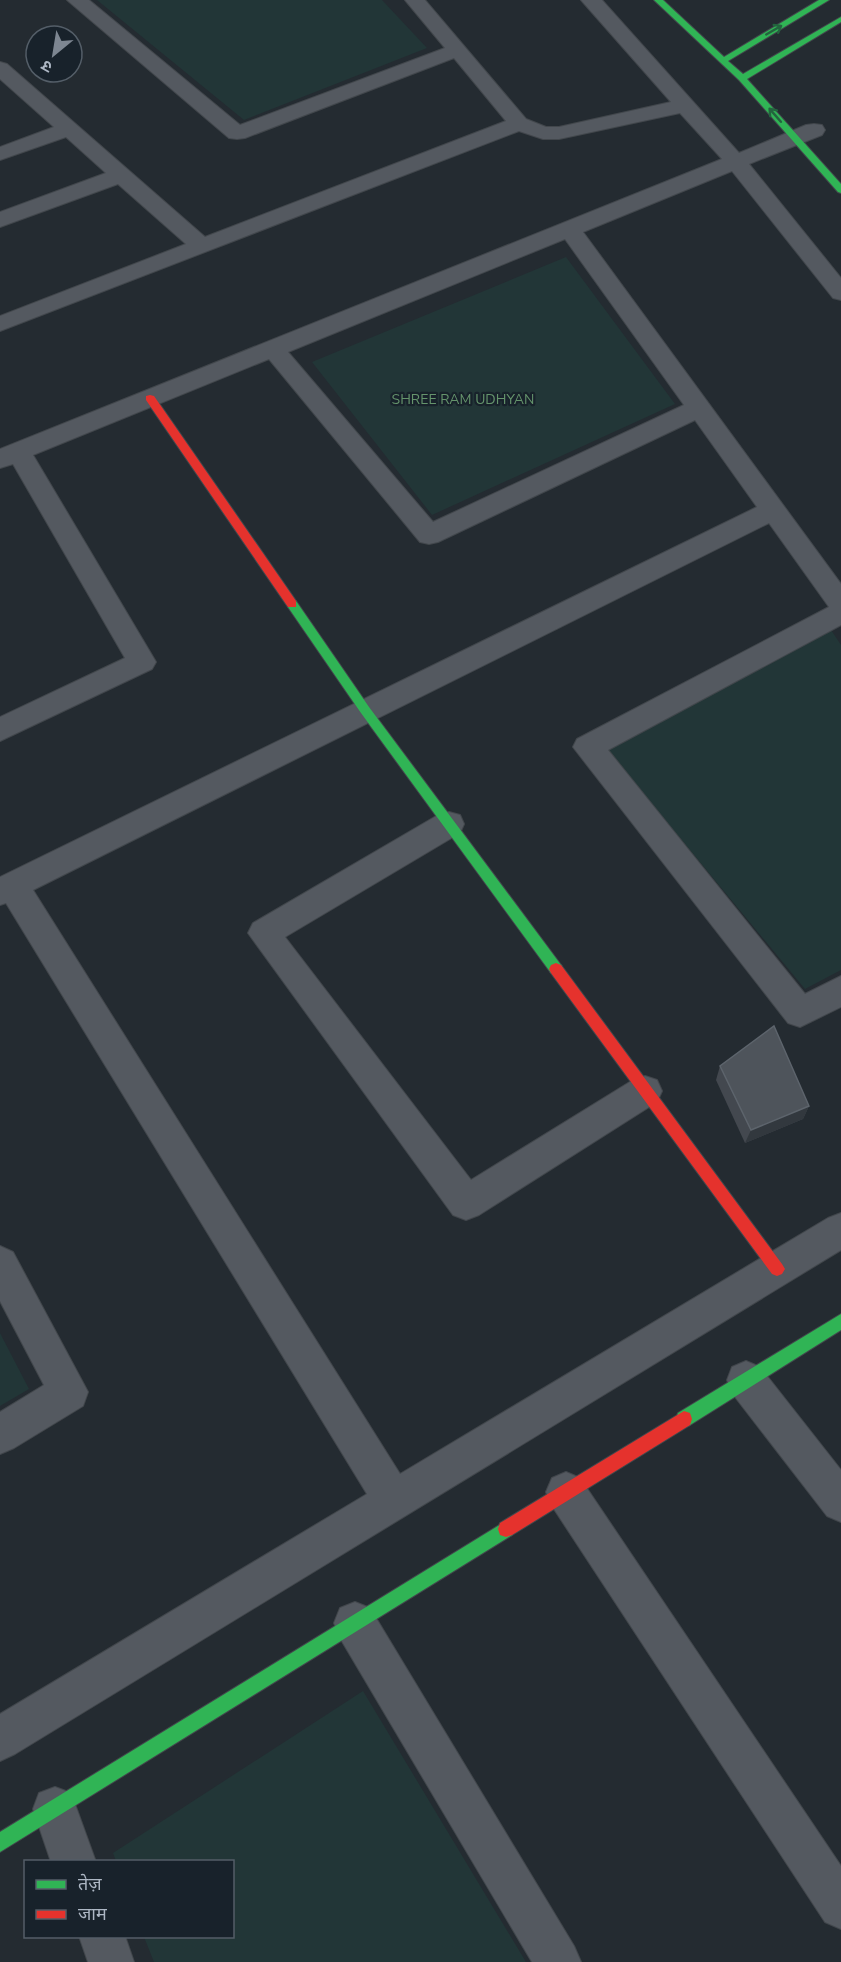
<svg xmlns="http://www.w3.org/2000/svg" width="841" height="1962" viewBox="0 0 841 1962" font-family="'Nunito Sans','Noto Sans Devanagari',sans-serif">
	<rect width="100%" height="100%" fill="#242b31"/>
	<path fill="#223637" d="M97 0H382L427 48 244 120Z
		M566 257 675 404 432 515 312 362Z
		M831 630 841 645V970L805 989 607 750Z
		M0 1333 29 1389 0 1406Z
		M363 1691 526 1962H154L144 1937 232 1936V1862L116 1861 113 1853Z"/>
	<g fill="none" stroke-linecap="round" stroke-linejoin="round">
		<defs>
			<path id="street" d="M67 0H89L240 125 445 48 405 0H425L526 119 546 127H559L671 102 581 0H602L739 153 806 125 814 124 822 125 825 130 822 135 749 164 841 278V300L833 298 732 171 583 232 841 584V625L608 750 805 994 841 976V1007L800 1027 788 1023 573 747 577 739 829 607 769 523 33 890 400 1474 828 1218 841 1213V1250L15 1754 0 1761V1714L367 1494 6 903 0 905V877L757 507 695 420 438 542 429 544 420 542 269 359 33 455 156 662 152 669 0 741V717L125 658 13 464 0 468V449L722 159 680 113 559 139H543L519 131 0 331V316L186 244 118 184 0 227V212L106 173 66 137 0 160V147L54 127 0 79V62L7 64 205 237 506 121 454 58 245 138 237 139 229 138ZM565 239 684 405 433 522 288 352Z
				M449 812 460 815 464 824 460 833 285 937 471 1180 633 1080 645 1076 657 1080 662 1091 657 1102 479 1215 466 1220 453 1215 248 933 253 923 438 815Z
				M0 1246 13 1252 88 1392 83 1406 14 1448 0 1454V1412L44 1385 0 1301Z
				M746 1361 760 1367 841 1470V1522L827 1516 732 1393 727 1380 732 1367Z
				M566 1472 580 1478 841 1866V1929L825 1922 552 1506 546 1492 552 1478Z
				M355 1602 370 1608 574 1946 581 1962H532L340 1638 334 1623 340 1608Z
				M55 1787 71 1793 96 1862H51L33 1809 39 1793Z
				M79 1936H125L134 1962H88Z"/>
			<path id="fast" d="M654 0H663L724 57 819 0H829L728 61 743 74 841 17V22L747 79 841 184V193L838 192 739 80Z
				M292 600 296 601 369 707 561 965 563 969 561 973H551L361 713 288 607V601Z
				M841 1314V1330L690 1425 684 1427 678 1425 676 1419 678 1413Z
				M506 1521 512 1523 514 1529 512 1535 0 1852V1832Z"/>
			<path id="jam" d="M150 395 154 396 296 601V607H288L146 400V396Z
				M556 963 561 965 782 1264 785 1269 782 1274 777 1276 772 1274 551 973 549 969 551 965Z
				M684 1411 690 1413 692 1419 690 1425 512 1535 506 1537 500 1535 498 1529 500 1523Z"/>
		</defs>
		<use href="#street" stroke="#42474c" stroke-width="2"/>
		<use href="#fast" stroke="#42474c" stroke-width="2"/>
		<use href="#jam" stroke="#42474c" stroke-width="2"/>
		<use href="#street" fill="#545960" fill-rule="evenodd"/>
		<use href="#fast" fill="#30b455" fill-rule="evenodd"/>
		<use href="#jam" fill="#e5322d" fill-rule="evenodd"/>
	</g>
	<path fill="#43484f" d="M720 1066 809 1106 803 1119 745 1143 716 1080Z"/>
	<path fill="#32383e" d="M809 1106 803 1119 745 1143 751 1130Z"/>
	<path fill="#4e545b" stroke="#5d646c" stroke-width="1.5" d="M774 1026 809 1106 751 1130 720 1066Z"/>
	<defs><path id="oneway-shaft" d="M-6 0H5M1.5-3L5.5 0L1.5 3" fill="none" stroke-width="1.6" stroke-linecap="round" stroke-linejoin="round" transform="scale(1.5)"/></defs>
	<g stroke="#23643e">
		<use href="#oneway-shaft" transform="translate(774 30) rotate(-30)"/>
		<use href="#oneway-shaft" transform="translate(775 115) rotate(-131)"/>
	</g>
	<g text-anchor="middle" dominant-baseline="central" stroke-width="4.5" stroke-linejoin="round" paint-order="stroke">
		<g font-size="14" fill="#65946c" stroke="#18222b">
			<text x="463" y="399">SHREE RAM UDHYAN</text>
		</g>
	</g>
	<rect x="24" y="1860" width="210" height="78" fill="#18222b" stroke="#545e68" stroke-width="1.5"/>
	<rect x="36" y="1880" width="30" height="9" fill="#30b455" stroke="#545e68" stroke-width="1.5"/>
	<text x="78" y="1890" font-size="18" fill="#adb7c4">तेज़</text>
	<rect x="36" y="1910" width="30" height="9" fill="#e5322d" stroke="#545e68" stroke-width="1.5"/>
	<text x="78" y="1920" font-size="18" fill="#adb7c4">जाम</text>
	<g transform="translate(54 54) rotate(210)"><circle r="28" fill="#18222b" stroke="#545e68" stroke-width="1.5"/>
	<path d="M0-4.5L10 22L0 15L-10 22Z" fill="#7d8691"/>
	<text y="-9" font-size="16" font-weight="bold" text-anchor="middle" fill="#adb7c4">उ</text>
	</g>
</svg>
